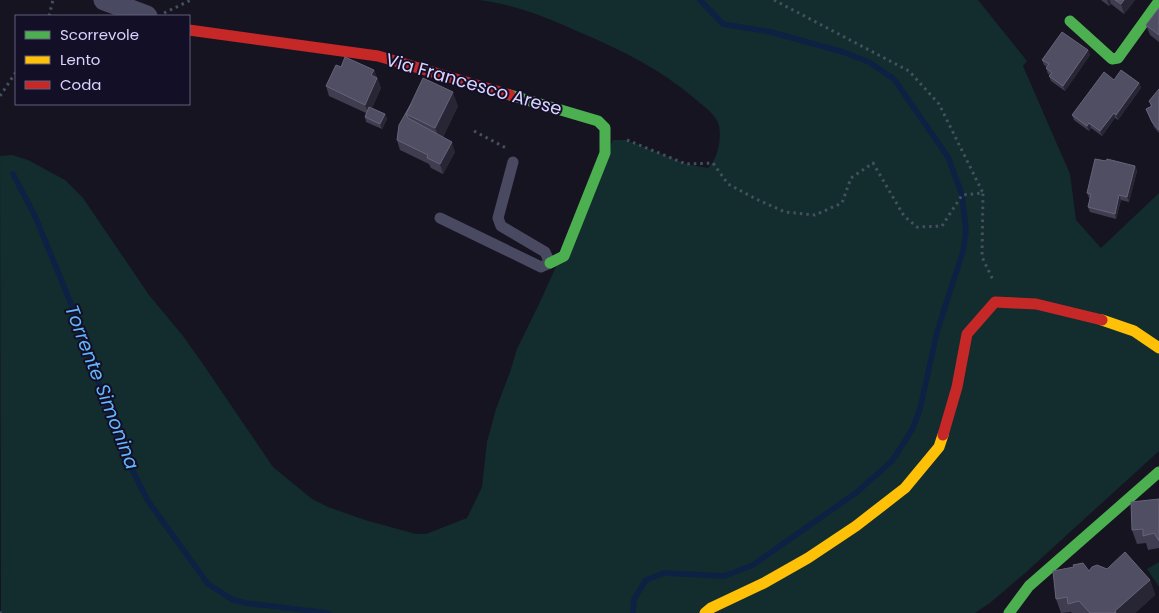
<svg xmlns="http://www.w3.org/2000/svg" width="1159" height="613" viewBox="0 0 1159 613" font-family="Poppins,sans-serif">
	<rect width="100%" height="100%" fill="#161421"/>
	<path fill="#132c2d" d="M478 0H978L1027 61 1023 66 1070 174 1076 220 1101 248 1159 193V451L1024 574 990 603 975 613H1L0 156 12 155 28 160 65 180 83 198 149 295 183 336 205 367 273 467 312 499 328 507 365 520 416 534H426L467 518 482 487 487 442 496 409 510 372 517 349 540 302 613 140H626L686 164 708 168C714 162 717 154 719 145 720 137 721 126 716 119 711 111 701 104 694 98 660 69 620 49 579 32 546 17 514 4 478 0Z
		M1159 562V587L1147 569Z"/>
	<g fill="none" stroke-linecap="round" stroke-linejoin="round">
		<path stroke="#0d2144" stroke-width="5.5" d="M13 174 35 216 76 316 121 448 148 501 208 584 233 600 246 603 328 613
			M633 613 634 599 646 580 664 573 724 576 753 565 857 492 892 461 912 430 920 409 937 332 963 251 966 231 962 195 948 157 894 79 869 62 843 52 771 32 723 24 700 0"/>
		<path stroke="#44505f" stroke-width="3" stroke-dasharray="2.5 4" stroke-linecap="butt" d="M774 0 909 71 939 104 983 193
			M164 13 191 0
			M49 16 53 0
			M0 96 16 72
			M474 131 508 149
			M627 140 686 164 713 163 728 184 756 199 785 212 815 215 842 203 851 178 873 163 904 216 917 227 942 226 962 195 983 193 982 257 993 280
			M0 612 1 613"/>
		<path stroke="#4a4962" stroke-width="11" d="M440 218 541 267 550 263 545 252 501 226 498 218 513 162"/>
		<path stroke="#4a4962" stroke-width="21" d="M104 0 147 16"/>
		<path stroke="#4caf50" stroke-width="11" d="M1070 21 1112 59 1118 58 1159 1
			M510 95 598 121 605 128V153L564 256 550 263
			M1009 613 1029 586 1159 472"/>
		<path stroke="#ffc107" stroke-width="11" d="M1102 320 1134 331 1159 348
			M705 613 711 608 764 583 808 558 856 526 905 488 939 447 943 435"/>
		<path stroke="#c62828" stroke-width="11" d="M189 30 378 56 510 95
			M943 435 957 387 967 334 995 302 1036 304 1102 320"/>
	</g>
	<path fill="#403d50" d="M1101 0H1135L1124 14 1111 4 1109 6Z
		M1159 8V42L1150 35 1146 25Z
		M1088 50 1090 55 1065 91 1051 81 1049 76 1050 75 1048 74 1046 68 1047 67 1044 65 1042 60Z
		M341 67 374 70 381 88 372 108 385 114 387 119 382 129 366 122 365 117 366 113 329 96 326 86Z
		M1114 80 1139 83 1141 88 1118 120 1115 118 1102 136 1091 128 1089 131 1074 120 1072 115Z
		M1159 89V133L1154 127 1146 109 1151 106 1149 101Z
		M411 104 458 106 443 137 455 152 443 174 431 168 429 164 400 150 397 140Z
		M1106 161 1135 166 1137 171 1129 202 1121 200 1116 219 1090 212 1088 207 1090 198H1089L1087 193Z
		M1159 499V548L1148 550 1146 543 1137 544 1132 530Z
		M1107 569 1150 580 1155 595 1135 613H1072L1071 612 1061 613 1056 599 1089 571Z"/>
	<path fill="#282635" d="M1107 0H1110L1111 4 1109 6Z
		M1124 0H1135L1124 14 1121 4Z
		M1088 50 1090 55 1065 91 1063 86Z
		M374 70 381 88 369 114 365 105 371 75Z
		M1139 83 1141 88 1118 120 1116 115Z
		M453 92 458 106 441 142 435 128Z
		M1114 113 1115 118 1102 136 1100 131Z
		M385 114 387 119 382 129 380 124Z
		M1089 123 1091 128 1089 131 1087 126Z
		M452 142 455 152 443 174 440 164Z
		M1135 166 1137 171 1129 202 1127 197Z
		M1119 195 1121 200 1116 219 1115 214Z
		M1150 580 1155 595 1135 613H1116L1115 611Z"/>
	<path fill="#504e63" stroke="#66637b" d="M1115 0H1124L1121 4Z
		M1159 8V35L1146 25Z
		M1062 32 1088 50 1063 86 1049 76 1052 73 1046 68 1049 64 1042 60Z
		M345 57 374 70 371 75 377 78 365 105 326 86 336 65 341 67Z
		M1121 70 1139 83 1116 115 1114 113 1100 131 1089 123 1087 126 1072 115 1104 72 1114 80Z
		M423 78 453 92 435 128 406 114Z
		M1159 89V130L1152 122 1146 109 1152 106 1149 101Z
		M411 104 406 114 408 118 452 142 440 164 427 158 428 155 397 140 399 125Z
		M369 107 385 114 380 124 365 117Z
		M1095 159 1106 161 1107 159 1135 166 1127 197 1119 195 1115 214 1088 207 1091 194 1087 193Z
		M1159 499V541L1154 533 1143 536V529L1132 530 1131 502Z
		M1125 552 1150 580 1115 611 1116 613H1090L1079 601 1068 604 1067 597 1056 599 1053 571 1074 567 1073 565 1083 563 1089 571 1092 567 1097 565 1107 569Z"/>
	<g text-anchor="middle" dominant-baseline="central" stroke-width="4" stroke-linejoin="round" paint-order="stroke">
		<g font-size="18" fill="#d9d4ff" stroke="#130f26">
			<text transform="translate(474 84) rotate(16)">Via Francesco Arese</text>
		</g>
		<g font-size="19" font-style="italic" fill="#62b6ff" stroke="#130f26">
			<text transform="translate(102 387) rotate(69)">Torrente Simonina</text>
		</g>
	</g>
	<rect x="15" y="15" width="175" height="90" fill="#130f26" stroke="#625e7d"/>
	<rect x="25" y="31" width="25" height="8" fill="#4caf50" stroke="#625e7d"/>
	<text x="60" y="40" font-size="15" fill="#d9d4ff">Scorrevole</text>
	<rect x="25" y="56" width="25" height="8" fill="#ffc107" stroke="#625e7d"/>
	<text x="60" y="65" font-size="15" fill="#d9d4ff">Lento</text>
	<rect x="25" y="81" width="25" height="8" fill="#c62828" stroke="#625e7d"/>
	<text x="60" y="90" font-size="15" fill="#d9d4ff">Coda</text>
</svg>
